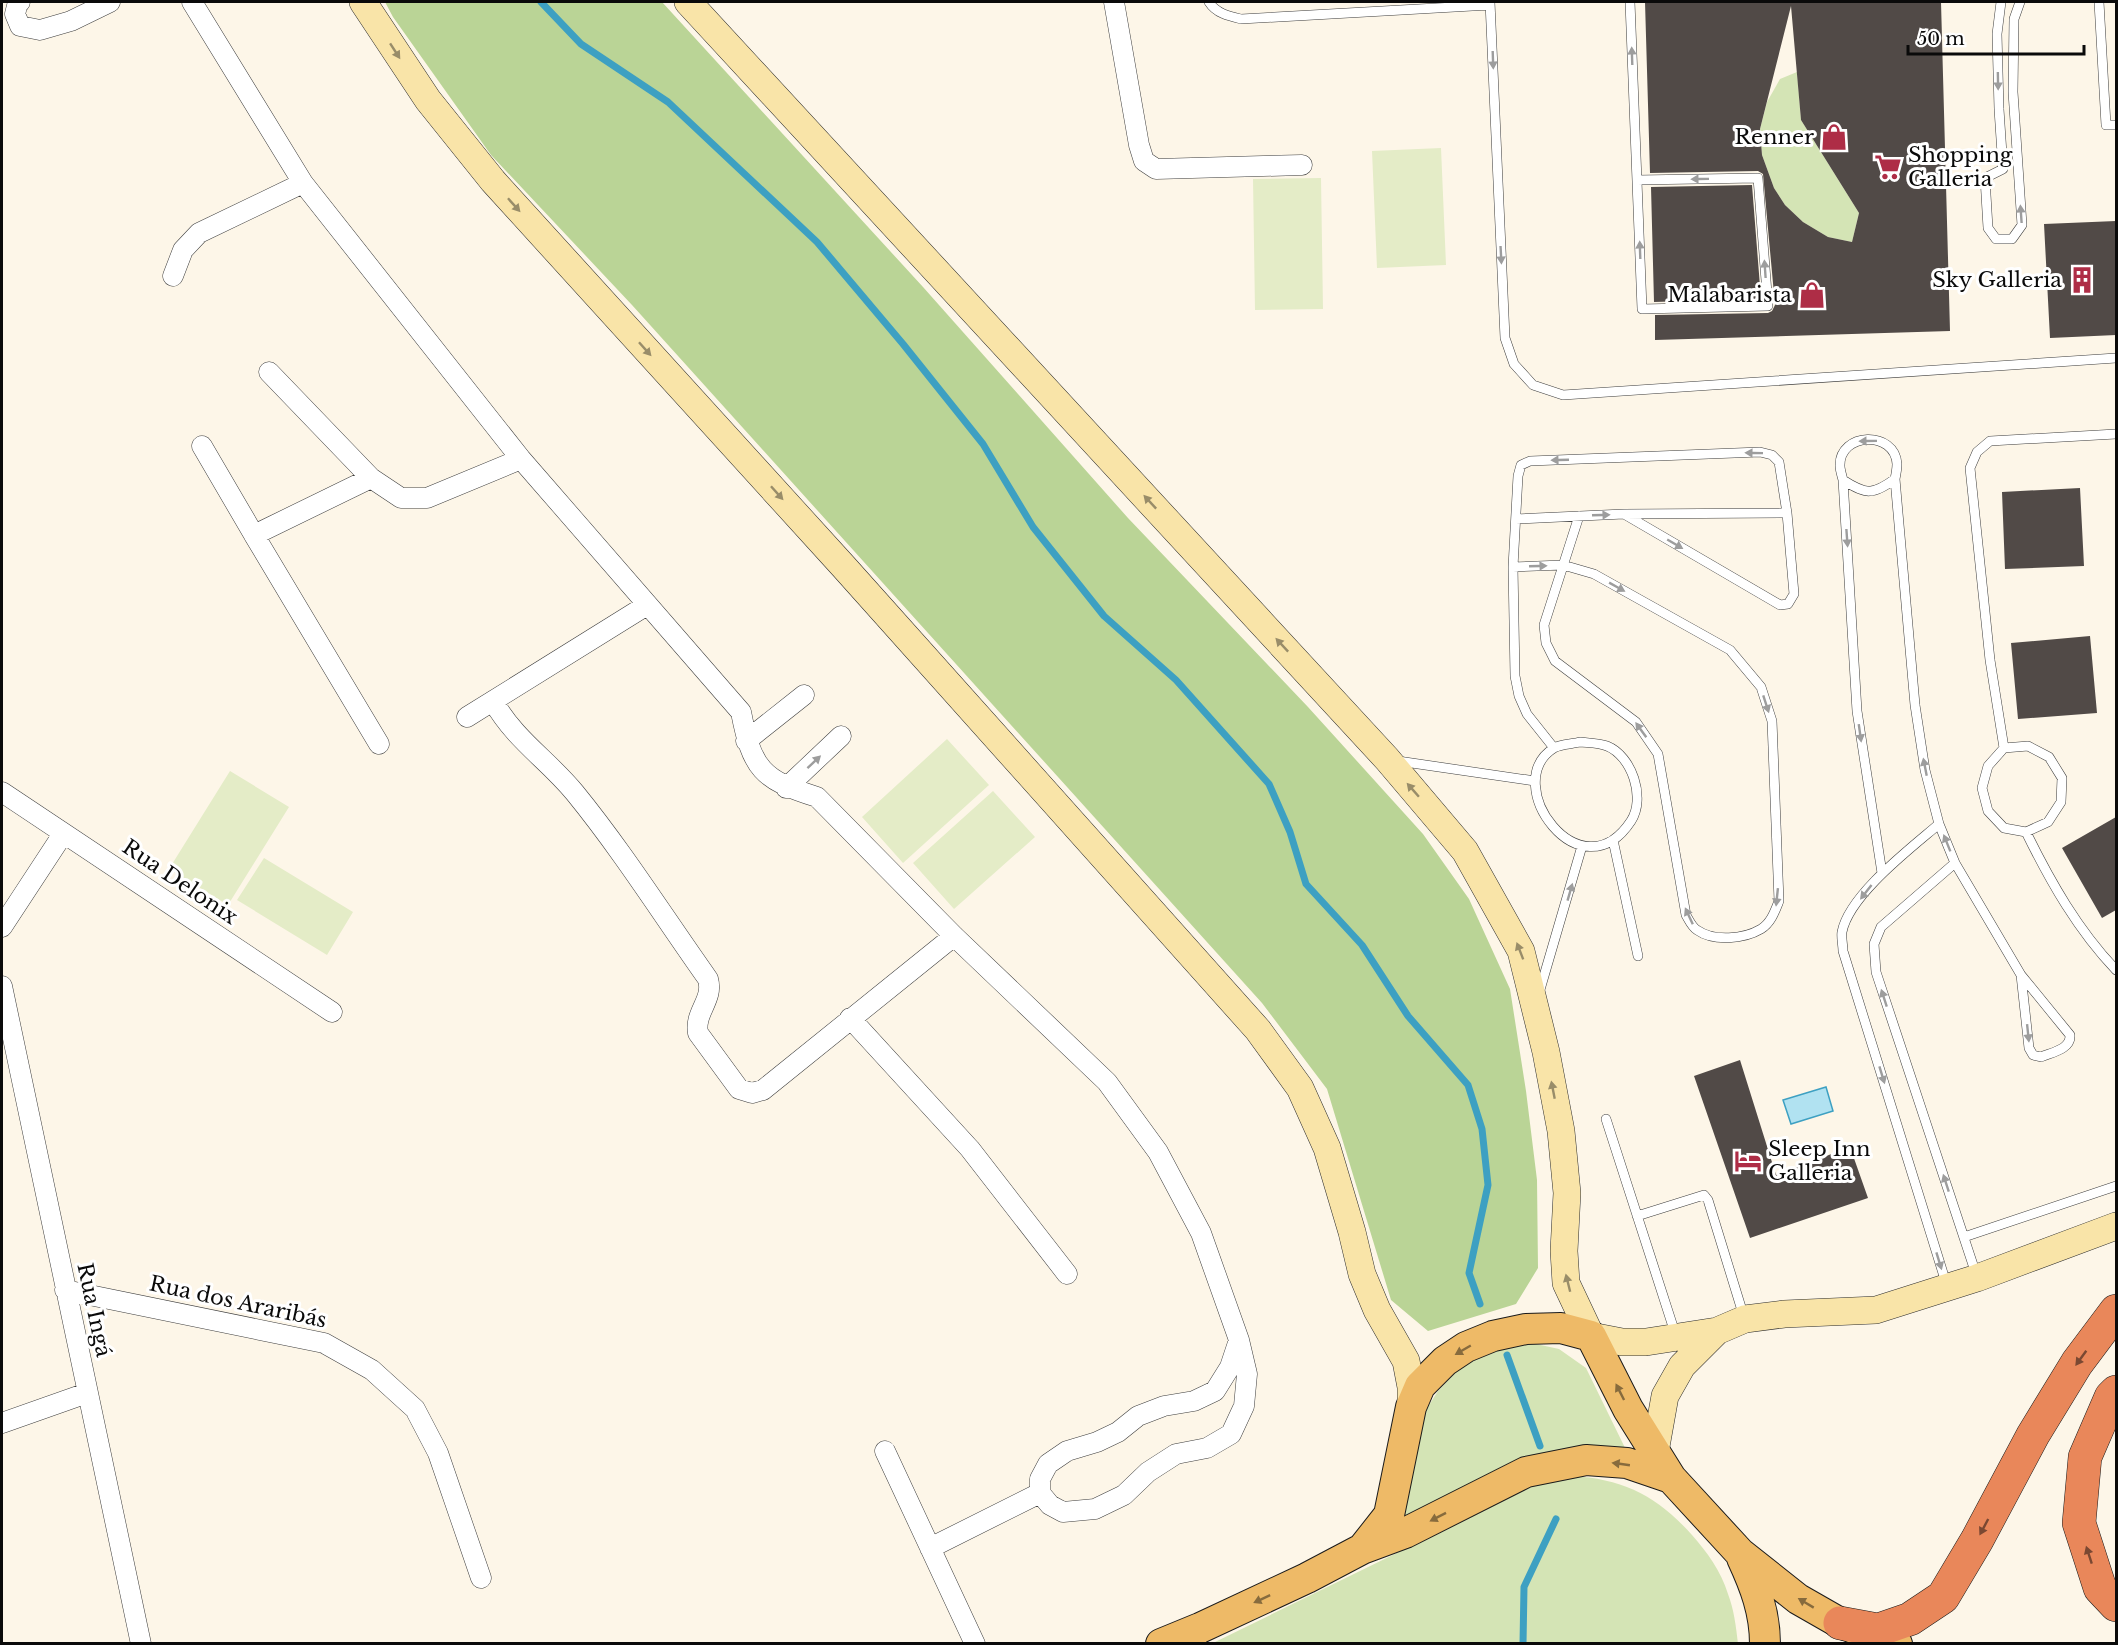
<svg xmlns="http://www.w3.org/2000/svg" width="2118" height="1645" viewBox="0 0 2118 1645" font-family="'Libre Baskerville',serif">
	<rect width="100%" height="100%" fill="#fdf6e8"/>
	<path fill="#d4e4b5" d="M1797 72 1801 120 1859 213 1852 242 1828 237 1803 222 1785 205 1774 188 1762 155 1760 129 1767 102 1780 79Z
		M1525 1343 1536 1344 1559 1349 1586 1368 1628 1454 1395 1527 1422 1416 1438 1391 1459 1369 1486 1352Z
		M1572 1476C1624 1479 1657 1496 1692 1535 1707 1552 1721 1571 1728 1594 1734 1610 1736 1626 1738 1644H1211L1450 1527 1531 1484Z"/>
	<path fill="#bad496" d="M385 2H662L923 287 1128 518 1308 707 1423 834 1469 899 1510 989 1526 1091 1537 1180 1538 1268 1516 1304 1428 1331 1391 1300 1327 1089 1262 1003 632 305 491 155 393 17Z"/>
	<path fill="#e4ecc7" d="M1441 148 1446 265 1377 268 1372 151Z
		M1321 178 1323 309 1255 310 1253 179Z
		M947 739 989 785 903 863 862 817Z
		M230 771 289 807 228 905 169 869Z
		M993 791 1035 837 954 909 913 863Z
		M264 858 353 912 327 955 237 900Z"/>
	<path fill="#b1e2f1" stroke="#3da0c2" stroke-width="1.5" d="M1826 1087 1833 1111 1791 1124 1783 1100Z"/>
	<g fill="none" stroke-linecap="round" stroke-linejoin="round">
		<path stroke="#3da0c2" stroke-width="7" d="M541 2 581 44 668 102 817 242 903 344 983 444 1033 527 1104 616 1176 680 1269 784 1290 832 1306 884 1362 945 1408 1016 1468 1085 1482 1129 1488 1185 1469 1273 1480 1304
			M1507 1355 1540 1446
			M1523 1644 1524 1587 1556 1519"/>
	</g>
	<path fill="#514a47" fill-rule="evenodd" d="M1645 2H1941L1950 331 1655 340V315L1768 313 1772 311 1775 305 1763 174 1758 171 1650 173ZM1791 6 1801 120 1859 213 1852 242 1828 237 1803 222 1785 205 1774 188 1762 155 1760 129Z
		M1752 185 1761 299 1654 302 1651 187Z
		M2116 221V335L2050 338 2044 224Z
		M2080 488 2084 566 2005 569 2002 492Z
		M2090 636 2097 713 2018 719 2011 643Z
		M2116 817V910L2102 918 2062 848Z
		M1740 1060 1776 1175 1850 1147 1868 1198 1750 1238 1694 1076Z"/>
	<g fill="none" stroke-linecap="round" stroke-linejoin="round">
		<defs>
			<path id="lane" d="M1209 2C1216 13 1228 16 1241 19L1490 5
				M1490 2 1505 338 1514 364 1533 385 1563 395 2116 358
				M1630 2 1642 309 1768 306 1758 178 1637 180
				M2001 2 1997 34 1999 109 2003 169 1985 178 1988 228 1996 239H2012L2022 225 2013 92 2014 19 2020 2
				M2099 2 2106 125H2116
				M1843 480C1866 495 1873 495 1895 479
				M1516 519 1624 514 1787 513
				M1513 567 1563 565 1594 574 1730 650 1761 687 1772 721 1779 901C1775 911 1771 923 1761 929 1744 939 1714 942 1697 930 1692 927 1689 920 1686 915L1658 754 1636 722 1555 661 1546 643 1544 625 1579 516
				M1580 742C1589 743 1599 743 1607 746 1632 756 1646 798 1631 821 1581 897 1498 783 1554 748 1560 744 1573 744 1580 742Z
				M2028 746 2049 757 2062 778 2061 802 2048 822 2026 832 2004 828 1988 811 1982 788 1988 766 2004 748Z
				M1554 748 1527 714 1519 696 1515 676 1513 567 1518 476 1521 465 1530 461 1760 452 1772 455 1779 462 1787 513 1794 594 1788 604 1780 605 1624 514
				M2004 748 1990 660 1970 468 1977 452 1990 441 2116 434
				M1398 761 1535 781
				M1939 824C1911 848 1849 895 1842 932 1841 937 1843 945 1843 951L1947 1286
				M2026 832C2051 883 2078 930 2116 970
				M1613 840 1638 956
				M1955 863 1881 927 1874 944 1876 972 1977 1277
				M1882 873 1857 711 1843 480C1842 476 1840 470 1840 466 1839 432 1895 430 1897 464 1897 469 1896 474 1895 479L1915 705 1925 770 1939 824 1955 863 2021 975 2070 1035C2071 1049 2053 1052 2041 1057L2033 1055 2029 1048 2021 975
				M1539 993 1582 846
				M1606 1119 1676 1336
				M1637 1216 1704 1195 1708 1200 1744 1317
				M1964 1237 2116 1186"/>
			<path id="street" d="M20 2H18L15 14 20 26 40 30 71 21 110 2
				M192 2 303 183 521 459 741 712C752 769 762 780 817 797L954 936 1107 1082 1158 1152 1201 1233 1239 1340 1247 1374 1244 1406 1231 1434 1207 1448 1176 1454 1148 1472 1124 1495 1095 1509 1063 1512 1050 1505 1040 1493V1479L1048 1464 1067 1451 1097 1442 1118 1432 1138 1416 1164 1406 1194 1401 1215 1391 1230 1367 1239 1340
				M1114 2 1139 145 1144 161 1156 169 1302 165
				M173 276 183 250 199 233 303 183
				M269 372 371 478 401 498H427L521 459
				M202 446 254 535
				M371 478 254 535 379 744
				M493 701C516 741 547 759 575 793 623 852 664 917 708 979 714 1000 694 1012 698 1033L739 1089 752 1093 763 1090 954 936
				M467 717 647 605
				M746 741 804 695
				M786 788 841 736
				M2 792 332 1012
				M2 927 63 834
				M2 986 141 1644
				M850 1018 970 1149 1067 1274
				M65 1290 324 1343 372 1370 415 1409 438 1453 481 1578
				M2 1423 87 1393
				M885 1451 975 1644
				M930 1548 1040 1493"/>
			<path id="secondary" d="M363 2 428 100 493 181 844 567 1258 1030 1300 1088 1327 1148 1352 1232 1362 1274 1377 1310 1406 1361 1411 1387V1407
				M688 2 1387 759 1465 851 1521 951 1546 1052 1561 1131 1567 1193 1564 1251 1566 1283 1591 1336 1622 1342H1646L1717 1331 1745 1319 1784 1314 1876 1310 1977 1278 2116 1226
				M1655 1452 1665 1396 1682 1366 1717 1331"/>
			<path id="primary" d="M1363 1548 1389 1515 1411 1407 1420 1386 1445 1361 1466 1347 1493 1336 1526 1329 1561 1328 1591 1336 1628 1409 1671 1478
				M1742 1558C1755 1586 1765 1612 1765 1644
				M1161 1644 1200 1628 1307 1578 1362 1549 1405 1533 1526 1472 1586 1460 1627 1463 1671 1478 1740 1553 1798 1599 1840 1623 1897 1644"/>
			<path id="highway" d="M2116 1392 2111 1397 2085 1457 2079 1523 2100 1588 2116 1605
				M1840 1623 1878 1630 1910 1619 1943 1597 1977 1540 2033 1435 2077 1363 2116 1311"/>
		</defs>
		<use href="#lane" stroke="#3d3d3d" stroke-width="10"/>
		<use href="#street" stroke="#3d3d3d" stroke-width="21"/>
		<use href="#secondary" stroke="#2c2c2c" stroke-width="28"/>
		<use href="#primary" stroke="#1b1b1b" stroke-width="32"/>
		<use href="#highway" stroke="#1b1b1b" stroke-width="34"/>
		<use href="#lane" stroke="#fff" stroke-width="9"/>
		<use href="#street" stroke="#fff" stroke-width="20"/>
		<use href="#secondary" stroke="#f9e4a8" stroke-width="27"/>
		<use href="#primary" stroke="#eeba67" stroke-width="30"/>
		<use href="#highway" stroke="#e9875a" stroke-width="33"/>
	</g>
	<defs><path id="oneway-solid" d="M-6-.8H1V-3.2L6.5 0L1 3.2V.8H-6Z" transform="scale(1.5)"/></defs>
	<g fill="#998d69">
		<use href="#oneway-solid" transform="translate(395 51) rotate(57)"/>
		<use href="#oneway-solid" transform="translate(514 205) rotate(48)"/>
		<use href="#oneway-solid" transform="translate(645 349) rotate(48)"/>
		<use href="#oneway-solid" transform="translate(777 493) rotate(48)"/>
		<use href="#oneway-solid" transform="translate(1150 502) rotate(-133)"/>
		<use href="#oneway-solid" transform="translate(1282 645) rotate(-133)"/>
		<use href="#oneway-solid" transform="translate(1413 790) rotate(-131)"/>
		<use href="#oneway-solid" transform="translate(1520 951) rotate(-111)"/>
		<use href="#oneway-solid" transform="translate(1553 1090) rotate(-101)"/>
		<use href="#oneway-solid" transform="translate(1568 1283) rotate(-104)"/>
	</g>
	<g fill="#9d9d9d">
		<use href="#oneway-solid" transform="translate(1632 56) rotate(-92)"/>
		<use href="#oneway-solid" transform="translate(1493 60) rotate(88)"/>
		<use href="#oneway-solid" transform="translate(1998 81) rotate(89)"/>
		<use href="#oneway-solid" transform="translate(1700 179) rotate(179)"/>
		<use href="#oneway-solid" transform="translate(2021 214) rotate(-94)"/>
		<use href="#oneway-solid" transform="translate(1640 250) rotate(-92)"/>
		<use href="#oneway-solid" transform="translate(1501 255) rotate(87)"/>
		<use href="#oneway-solid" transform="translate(1765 269) rotate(-94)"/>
		<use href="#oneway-solid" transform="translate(1868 441) rotate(179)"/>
		<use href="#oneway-solid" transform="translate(1754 453) rotate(-179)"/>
		<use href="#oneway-solid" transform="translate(1560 460) rotate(178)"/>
		<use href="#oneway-solid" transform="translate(1601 515) rotate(-2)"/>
		<use href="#oneway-solid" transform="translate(1847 538) rotate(86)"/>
		<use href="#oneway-solid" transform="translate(1675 544) rotate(30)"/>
		<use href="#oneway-solid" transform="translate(1538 566) rotate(-2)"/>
		<use href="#oneway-solid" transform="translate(1617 587) rotate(29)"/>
		<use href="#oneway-solid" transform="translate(1766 704) rotate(72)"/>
		<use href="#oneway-solid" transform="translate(1641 730) rotate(-126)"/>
		<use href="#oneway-solid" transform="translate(1860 733) rotate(82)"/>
		<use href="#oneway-solid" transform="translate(814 762) rotate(-43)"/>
		<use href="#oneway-solid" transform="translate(1925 767) rotate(-101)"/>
		<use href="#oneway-solid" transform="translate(1947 843) rotate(-112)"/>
		<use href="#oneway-solid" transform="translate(1570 892) rotate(-74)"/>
		<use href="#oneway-solid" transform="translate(1866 892) rotate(128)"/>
		<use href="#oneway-solid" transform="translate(1777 897) rotate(96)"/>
		<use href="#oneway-solid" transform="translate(1689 916) rotate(-115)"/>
		<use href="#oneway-solid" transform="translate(1884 998) rotate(-108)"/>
		<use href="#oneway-solid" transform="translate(2028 1033) rotate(84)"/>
		<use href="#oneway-solid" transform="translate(1882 1075) rotate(73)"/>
		<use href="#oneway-solid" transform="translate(1946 1183) rotate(-108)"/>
		<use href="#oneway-solid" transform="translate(1939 1261) rotate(73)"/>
	</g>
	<g fill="#876b3d">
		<use href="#oneway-solid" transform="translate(1463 1350) rotate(150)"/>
		<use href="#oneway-solid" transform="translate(1620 1392) rotate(-117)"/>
		<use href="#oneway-solid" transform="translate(1621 1464) rotate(-172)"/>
		<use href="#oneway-solid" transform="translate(1438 1517) rotate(153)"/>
		<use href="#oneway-solid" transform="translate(1262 1599) rotate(155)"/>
		<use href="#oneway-solid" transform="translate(1806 1603) rotate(-149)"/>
	</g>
	<g fill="#7a4832">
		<use href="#oneway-solid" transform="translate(2081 1358) rotate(126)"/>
		<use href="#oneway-solid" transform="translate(1984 1527) rotate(118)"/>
		<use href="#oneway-solid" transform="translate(2089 1555) rotate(-108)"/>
	</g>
	<defs>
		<symbol id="shop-bare" viewBox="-9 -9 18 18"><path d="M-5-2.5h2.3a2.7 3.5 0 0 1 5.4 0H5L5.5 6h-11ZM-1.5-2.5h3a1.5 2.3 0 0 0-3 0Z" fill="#ae2d46" stroke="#fff" stroke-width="2.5" paint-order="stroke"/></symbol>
		<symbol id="supermarket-bare" viewBox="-9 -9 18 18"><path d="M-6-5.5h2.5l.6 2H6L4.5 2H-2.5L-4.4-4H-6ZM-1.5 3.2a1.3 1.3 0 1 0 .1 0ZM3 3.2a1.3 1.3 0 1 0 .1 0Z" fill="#ae2d46" stroke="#fff" stroke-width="2.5" paint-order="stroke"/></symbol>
		<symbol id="building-bare" viewBox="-9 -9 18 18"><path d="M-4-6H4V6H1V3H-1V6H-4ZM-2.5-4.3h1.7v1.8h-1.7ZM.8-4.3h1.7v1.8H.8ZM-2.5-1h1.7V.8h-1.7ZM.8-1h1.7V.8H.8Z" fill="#ae2d46" stroke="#fff" stroke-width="2.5" paint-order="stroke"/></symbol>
		<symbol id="hotel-bare" viewBox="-9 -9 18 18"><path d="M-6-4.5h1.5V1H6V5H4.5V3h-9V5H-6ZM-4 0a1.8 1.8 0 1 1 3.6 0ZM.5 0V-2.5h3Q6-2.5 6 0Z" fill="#ae2d46" stroke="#fff" stroke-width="2.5" paint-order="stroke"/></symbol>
	</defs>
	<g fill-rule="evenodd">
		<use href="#shop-bare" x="1815" y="118" width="38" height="38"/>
		<use href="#supermarket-bare" x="1869" y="148" width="38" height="38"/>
		<use href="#building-bare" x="2063" y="261" width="38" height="38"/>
		<use href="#shop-bare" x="1793" y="276" width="38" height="38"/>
		<use href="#hotel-bare" x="1729" y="1142" width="38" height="38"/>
	</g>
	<g text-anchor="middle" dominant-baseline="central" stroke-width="6" stroke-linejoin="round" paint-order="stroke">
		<g font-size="21" fill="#0a0a0a" stroke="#fff" text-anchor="end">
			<text x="1814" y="137">Renner</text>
			<text x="1908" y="155" text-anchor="start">Shopping<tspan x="1908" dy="24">Galleria</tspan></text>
			<text x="2062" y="280">Sky Galleria</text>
			<text x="1792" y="295">Malabarista</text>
			<text x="1768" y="1149" text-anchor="start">Sleep Inn<tspan x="1768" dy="24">Galleria</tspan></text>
		</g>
		<g font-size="21" fill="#0a0a0a" stroke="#fff">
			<text transform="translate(180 882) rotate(34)">Rua Delonix</text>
			<text transform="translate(238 1302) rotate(12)">Rua dos Araribás</text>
			<text transform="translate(94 1310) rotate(78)">Rua Ingá</text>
		</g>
	</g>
	<rect width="2118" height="1645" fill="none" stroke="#0a0a0a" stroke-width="6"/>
	<path d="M1908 45v9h176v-9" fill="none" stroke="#0a0a0a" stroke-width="3"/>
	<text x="1917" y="45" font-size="18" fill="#0a0a0a" stroke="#ffffff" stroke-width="4.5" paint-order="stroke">50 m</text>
</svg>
